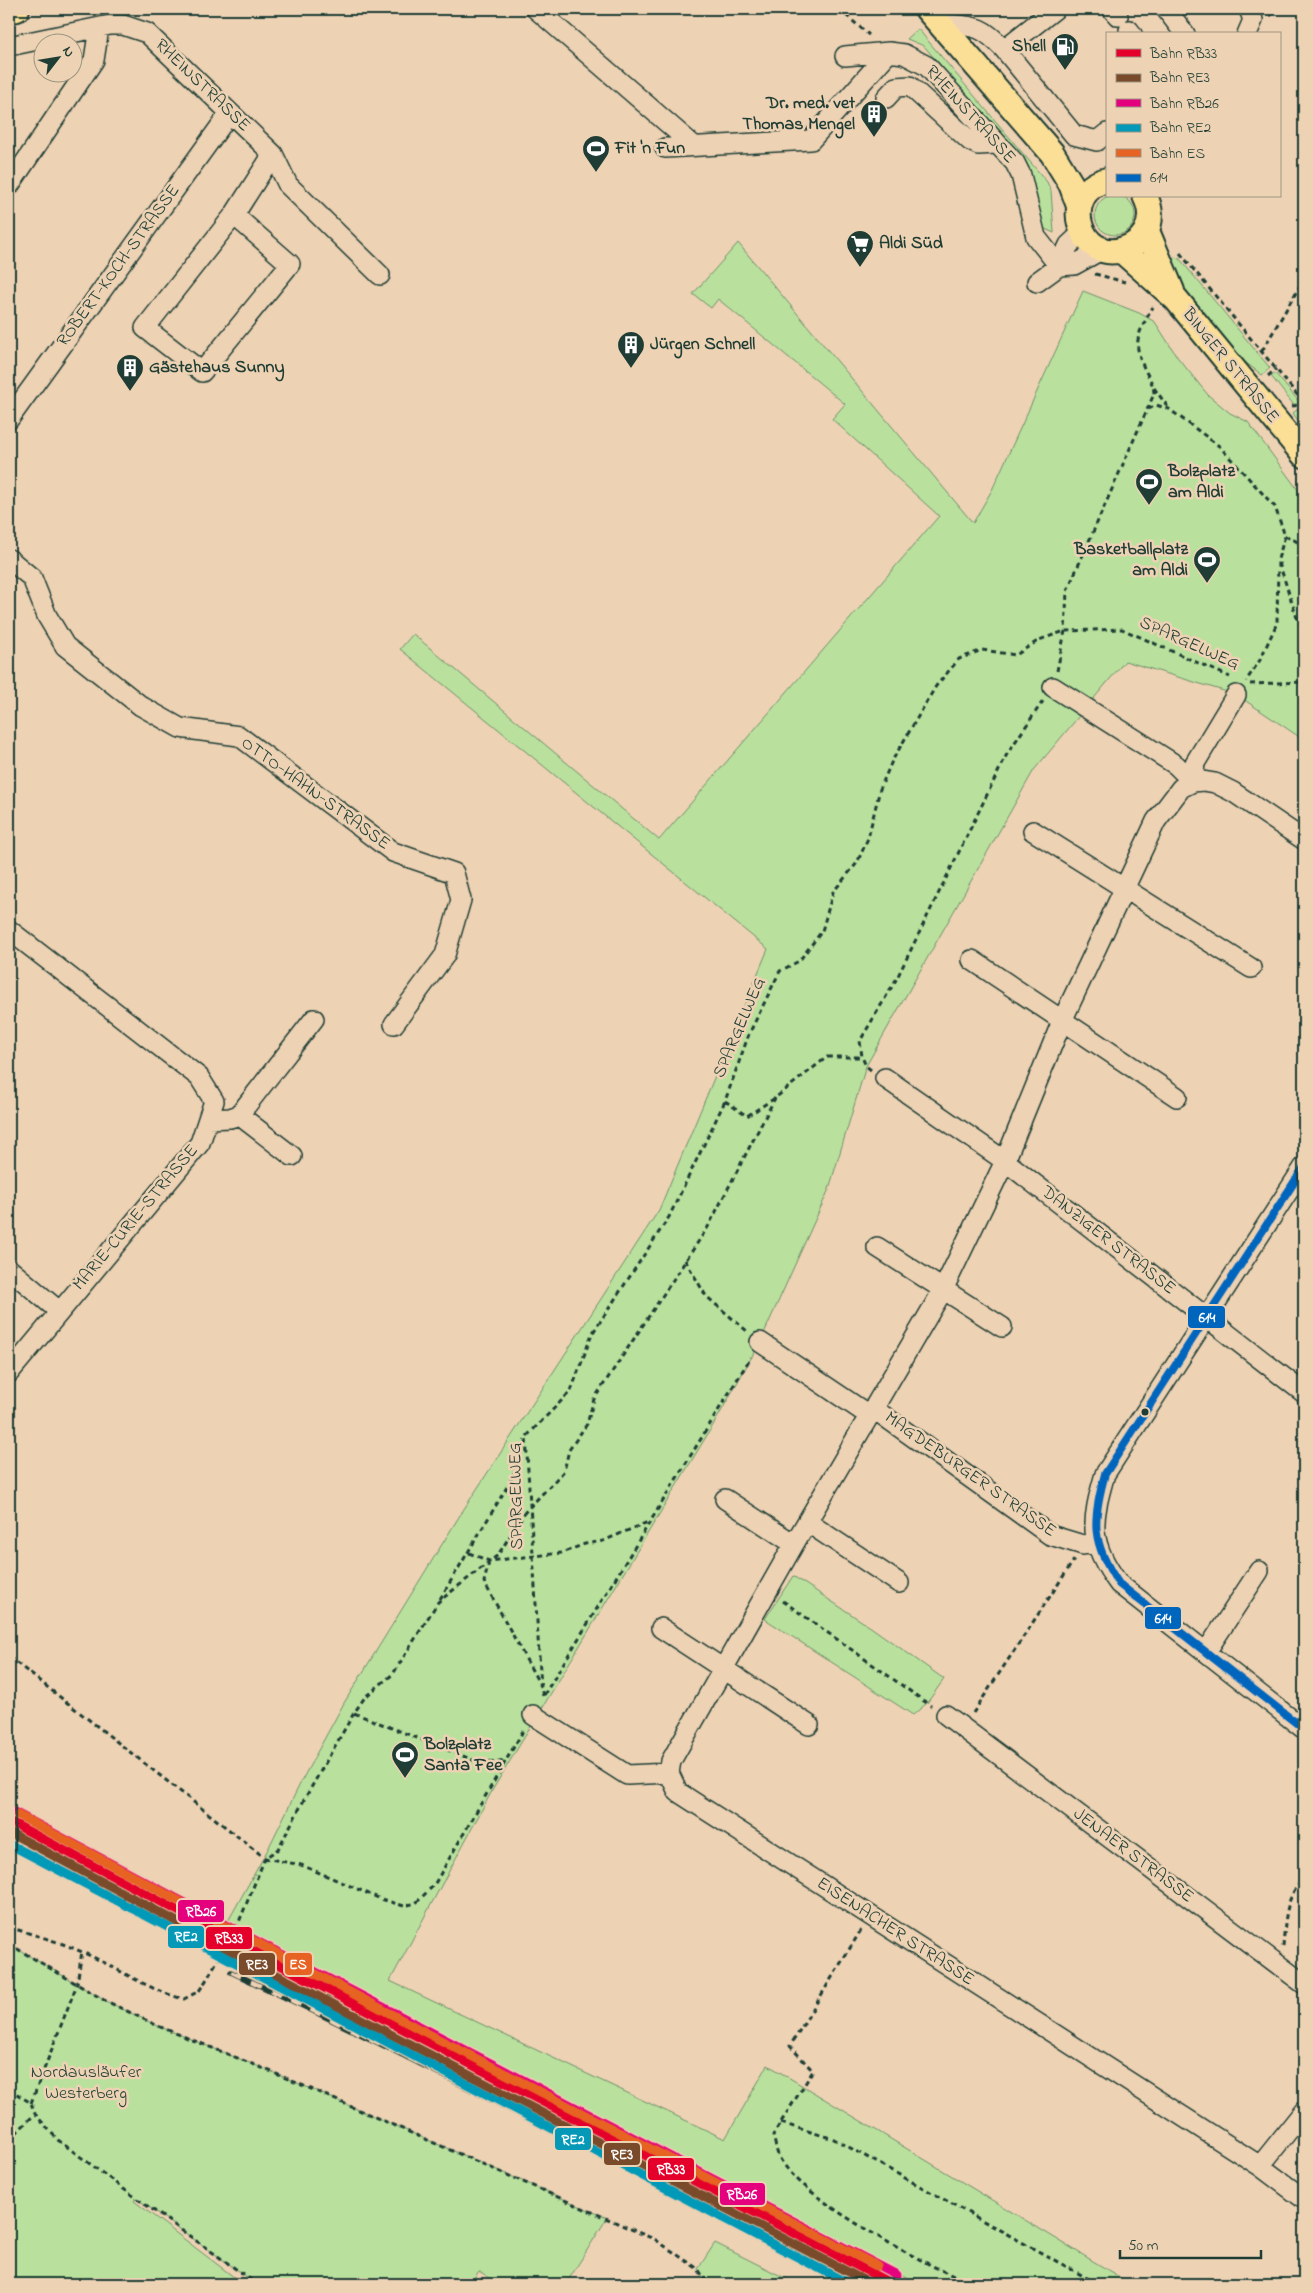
<svg xmlns="http://www.w3.org/2000/svg" width="1313" height="2293" viewBox="0 0 1313 2293" font-family="'Indie Flower',sans-serif">
	<rect width="100%" height="100%" fill="#eed2b4"/>
	<filter id="ink" filterUnits="userSpaceOnUse"><feTurbulence type="fractalNoise" baseFrequency=".02" numOctaves="2"/><feDisplacementMap in="SourceGraphic" scale="10" xChannelSelector="R" yChannelSelector="G"/><feConvolveMatrix kernelMatrix="1 2 1 2 8 2 1 2 1" color-interpolation-filters="sRGB"/></filter>
	<g filter="url(#ink)">
		<path fill="#b9e19d" stroke="#6c8f68" d="M918 29 1047 182 1051 191 1054 233 1043 228 1026 167 924 46 907 39Z
			M1095 215a20 20 0 1 1 40 0a20 20 0 1 1-40 0Z
			M738 243 973 523 992 490 1083 291 1139 313 1155 322 1178 358 1208 395 1230 413 1248 422 1304 498V740L1237 695 1125 661 1034 770 866 1066 829 1189 760 1342 718 1417 493 1789 390 1981 725 2139 768 2065 1131 2284H920L711 2178 227 1923 267 1851 302 1780 344 1703 462 1512 659 1210 768 949 400 649 413 634 659 840 939 516 832 419 845 404 718 299 711 308 693 294Z
			M1174 257 1179 258 1270 368 1262 375 1232 352 1192 303 1165 263Z
			M1275 373 1301 404H1293L1271 376Z
			M1298 409H1304V430L1293 413Z
			M793 1576 872 1628 944 1679 927 1703 913 1715 765 1619Z
			M9 1944 104 2000 158 2026 272 2072 607 2218 566 2284H499L479 2271 470 2284H257L136 2198 134 2201 243 2284H9Z
			M715 2243 797 2284H708L698 2269Z"/>
		<g fill="none" stroke-linecap="round" stroke-linejoin="round">
			<defs>
				<path id="minor" d="M536 9 694 146
					M1112 9 1118 16
					M1166 9 1185 34
					M939 23C974 27 979 23 1004 49L1055 9
					M1129 30 1132 34
					M1247 34 1253 20 1249 9
					M9 46 110 25H123L147 33 273 154 288 185 380 275
					M1004 49 1074 135 1097 141 1107 133
					M845 56 889 52 904 54 927 66 1015 163 1021 175 1036 237 1059 266 1074 265 1103 249
					M886 98 896 87 910 86 970 141 978 145 997 144
					M665 148 811 140 889 52
					M9 186 94 60 99 28
					M234 215 290 264 202 372 145 328 234 215 273 154
					M1037 282 1059 266 1069 245 1083 232
					M9 419 230 113
					M9 559 32 578 47 616 65 646 141 706 180 728 239 736 393 852 454 873 461 900 445 955 394 1024
					M1053 687 1176 765 1193 782 1195 763 1236 695
					M1033 831 1251 968
					M9 930 199 1077 214 1101 200 1143 9 1373
					M972 960 1177 1097
					M885 1078 1005 1161 1304 1393
					M239 1115 292 1156
					M208 1119 230 1118 239 1115 314 1019
					M1304 1167 1105 1474C1091 1522 1088 1543 1119 1584L1304 1729
					M877 1247 1002 1327
					M9 1269 59 1311
					M760 1342 870 1416
					M874 1409 1050 1535 1083 1545 1095 1543
					M725 1499 794 1544
					M807 1522 899 1583
					M661 1628 809 1725
					M1206 1652 1259 1571
					M533 1715 627 1775 669 1773
					M946 1715 1304 1984
					M669 1773 671 1761 794 1544 943 1290 1005 1161 1062 1021 1156 821 1181 788 1193 782 1203 781 1215 783 1233 792 1304 840
					M669 1773 678 1792 1260 2166 1304 2199
					M1260 2166 1304 2111"/>
				<path id="major" d="M927 9 1052 153 1071 184 1079 206
					M9 10 17 9
					M1107 180C1057 192 1080 265 1124 249 1133 246 1140 241 1145 233 1152 222 1151 208 1145 196
					M1147 231 1172 291
					M1121 250 1176 299 1304 455"/>
			</defs>
			<use href="#minor" stroke="#1f3d34" stroke-width="22"/>
			<use href="#major" stroke="#1f3d34" stroke-width="28"/>
			<path stroke="#1f3d34" stroke-width="3" stroke-dasharray="5 4" stroke-linecap="butt" d="M839 9 869 35
				M1270 16 1276 9
				M1180 253 1304 403
				M1095 274 1125 282
				M1262 351 1304 279
				M1268 376 1276 369
				M1154 388 1168 407
				M1292 406 1304 405
				M1149 409 1156 405 1169 409 1219 446 1275 507 1285 536 1278 559 1277 623 1260 660 1246 681
				M1285 536 1296 541 1304 548
				M1279 563 1298 621 1304 632
				M1057 671 1065 631 1067 591 1154 394C1154 386 1150 379 1146 372 1131 342 1138 334 1153 307
				M1250 684 1304 682
				M871 1070 866 1066 862 1057 860 1041 897 978 1007 754 1043 701
				M725 1101 747 1116 775 1098 827 1057H862
				M685 1260 706 1296 748 1332
				M469 1553 489 1561 561 1553 585 1544 603 1541 648 1522
				M489 1562 484 1582 540 1685
				M440 1599 513 1477 525 1440
				M783 1601 931 1706
				M9 1657 265 1858 301 1865 381 1899 404 1906 416 1903 434 1885 523 1731
				M544 1695 751 1357
				M543 1696 541 1688 526 1437 571 1391 592 1334 669 1217 725 1101 749 1034 780 971 799 961 822 931 833 892 857 863 868 838 880 789 892 761 936 686 959 659 982 650 1016 655 1039 640 1065 631 1122 629 1230 677
				M354 1713 478 1762 505 1761
				M973 1713 1074 1560
				M9 1927C33 1935 59 1941 82 1952 117 1967 147 1990 184 1999L199 1991 207 1979 239 1922 265 1858 278 1849 304 1800 354 1713 365 1697 393 1674 438 1602 498 1555 525 1512 564 1471 569 1450 587 1424 594 1399 708 1227 775 1098
				M861 1930 790 2046 813 2071 773 2135C775 2142 776 2151 779 2157 803 2201 925 2265 972 2284
				M9 1944 104 2000 158 2026 272 2072 656 2240 698 2269 708 2284
				M1283 1946C1285 1925 1285 1893 1304 1880
				M9 2089 31 2103 35 2114 58 2140 125 2190 257 2284
				M31 2103 77 1984 82 1951
				M781 2123 834 2139 1098 2284
				M9 2140 35 2114"/>
			<use href="#minor" stroke="#eed2b4" stroke-width="19"/>
			<use href="#major" stroke="#fbdf96" stroke-width="24"/>
			<defs>
				<path id="rail" d="M231 1972C438 2068 640 2179 844 2284"/>
			</defs>
			<use href="#rail" stroke="#1f3d34" stroke-width="5.5"/>
			<use href="#rail" stroke="#eed2b4" stroke-width="4" stroke-dasharray="11" stroke-linecap="butt"/>
			<defs>
				<path id="bus-1" d="M1304 1167 1105 1474C1092 1520 1091 1543 1119 1584L1304 1729"/>
			</defs>
			<use href="#bus-1" stroke="#eed2b4" stroke-width="11"/>
			<use href="#bus-1" stroke="#0065bd" stroke-width="8"/>
			<defs>
				<path id="rail-1" d="M9 1821 261 1955 892 2284"/>
				<path id="rail-2" d="M9 1832 256 1964 871 2284"/>
				<path id="rail-3" d="M14 1812 266 1946 897 2275"/>
				<path id="rail-4" d="M9 1844 849 2284"/>
				<path id="rail-5" d="M18 1815 421 2030 877 2266"/>
			</defs>
			<use href="#rail-1" stroke="#eed2b4" stroke-width="12"/>
			<use href="#rail-2" stroke="#eed2b4" stroke-width="12"/>
			<use href="#rail-3" stroke="#eed2b4" stroke-width="12"/>
			<use href="#rail-4" stroke="#eed2b4" stroke-width="12"/>
			<use href="#rail-5" stroke="#eed2b4" stroke-width="12"/>
			<use href="#rail-1" stroke="#e4002b" stroke-width="9"/>
			<use href="#rail-2" stroke="#7a4b2a" stroke-width="9"/>
			<use href="#rail-3" stroke="#e5007d" stroke-width="9"/>
			<use href="#rail-4" stroke="#0599b7" stroke-width="9"/>
			<use href="#rail-5" stroke="#e76323" stroke-width="9"/>
		</g>
	</g>
	<defs>
		<symbol id="fuel-pin" viewBox="-11 -11 22 30"><path d="M0 17L-7.5 6A9.5 9.5 0 1 1 7.5 6Z" fill="#1f3d34" stroke="#eed2b4"/><path d="M-5.5-6h7V0h2V4h1.3V-2.5L3-4.5l.8-.8L6-3V5H2.5V1h-1V6h-7ZM-4.2-4.7v3.2H.2V-4.7Z" fill="#fff"/></symbol>
		<symbol id="building-pin" viewBox="-11 -11 22 30"><path d="M0 17L-7.5 6A9.5 9.5 0 1 1 7.5 6Z" fill="#1f3d34" stroke="#eed2b4"/><path d="M-4-6H4V6H1V3H-1V6H-4ZM-2.5-4.3h1.7v1.8h-1.7ZM.8-4.3h1.7v1.8H.8ZM-2.5-1h1.7V.8h-1.7ZM.8-1h1.7V.8H.8Z" fill="#fff"/></symbol>
		<symbol id="stadium-pin" viewBox="-11 -11 22 30"><path d="M0 17L-7.5 6A9.5 9.5 0 1 1 7.5 6Z" fill="#1f3d34" stroke="#eed2b4"/><path d="M0-5a6.5 5 0 1 0 0 10a6.5 5 0 1 0 0-10ZM-3.5-1.8h7v3.6h-7Z" fill="#fff"/></symbol>
		<symbol id="supermarket-pin" viewBox="-11 -11 22 30"><path d="M0 17L-7.5 6A9.5 9.5 0 1 1 7.5 6Z" fill="#1f3d34" stroke="#eed2b4"/><path d="M-6-5.5h2.5l.6 2H6L4.5 2H-2.5L-4.4-4H-6ZM-1.5 3.2a1.3 1.3 0 1 0 .1 0ZM3 3.2a1.3 1.3 0 1 0 .1 0Z" fill="#fff"/></symbol>
	</defs>
	<g fill-rule="evenodd">
		<use href="#fuel-pin" x="1049" y="31" width="32" height="43"/>
		<use href="#building-pin" x="858" y="98" width="32" height="43"/>
		<use href="#stadium-pin" x="580" y="133" width="32" height="43"/>
		<use href="#supermarket-pin" x="844" y="228" width="32" height="43"/>
		<use href="#building-pin" x="615" y="329" width="32" height="43"/>
		<use href="#building-pin" x="114" y="352" width="32" height="43"/>
		<use href="#stadium-pin" x="1133" y="466" width="32" height="43"/>
		<use href="#stadium-pin" x="1191" y="544" width="32" height="43"/>
		<use href="#stadium-pin" x="389" y="1739" width="32" height="43"/>
	</g>
	<circle fill="#1f3d34" stroke="#eed2b4" stroke-width="2" cx="1145" cy="1412" r="4.5"/>
	<g text-anchor="middle" dominant-baseline="central" stroke-width="5" stroke-linejoin="round" paint-order="stroke">
		<g font-size="18" font-weight="bold" fill="#1f3d34" stroke="#eed2b4" text-anchor="start">
			<text x="1046" y="47" text-anchor="end">Shell</text>
			<text x="855" y="104" text-anchor="end">Dr. med. vet<tspan x="855" dy="21">Thomas Mengel</tspan></text>
			<text x="615" y="149">Fit 'n Fun</text>
			<text x="879" y="244">Aldi Süd</text>
			<text x="650" y="345">Jürgen Schnell</text>
			<text x="149" y="368">Gästehaus Sunny</text>
			<text x="1168" y="472">Bolzplatz<tspan x="1168" dy="21">am Aldi</tspan></text>
			<text x="1188" y="550" text-anchor="end">Basketballplatz<tspan x="1188" dy="21">am Aldi</tspan></text>
			<text x="424" y="1745">Bolzplatz<tspan x="424" dy="21">Santa Fee</tspan></text>
		</g>
		<g font-size="18" fill="#1f3d34" stroke="#eed2b4">
			<text transform="translate(202 86) rotate(44)">RHEINSTRASSE</text>
			<text transform="translate(970 115) rotate(48)">RHEINSTRASSE</text>
			<text transform="translate(119 266) rotate(-54)">ROBERT-KOCH-STRASSE</text>
			<text transform="translate(1230 366) rotate(51)">BINGER STRASSE</text>
			<text transform="translate(1189 644) rotate(24)">SPARGELWEG</text>
			<text transform="translate(315 794) rotate(36)">OTTO-HAHN-STRASSE</text>
			<text transform="translate(740 1028) rotate(-67)">SPARGELWEG</text>
			<text transform="translate(136 1218) rotate(-50)">MARIE-CURIE-STRASSE</text>
			<text transform="translate(1108 1241) rotate(38)">DANZIGER STRASSE</text>
			<text transform="translate(970 1475) rotate(35)">MAGDEBURGER STRASSE</text>
			<text transform="translate(517 1496) rotate(-91)">SPARGELWEG</text>
			<text transform="translate(1133 1856) rotate(37)">JENAER STRASSE</text>
			<text transform="translate(895 1932) rotate(33)">EISENACHER STRASSE</text>
		</g>
		<g font-size="18" fill="#274539" stroke="#eed2b4">
			<text x="86" y="2073">Nordausläufer<tspan x="86" dy="21">Westerberg</tspan></text>
		</g>
	</g>
	<g stroke="#eed2b4" stroke-width="2">
		<rect x="1187" y="1305" width="39" height="24" rx="5" fill="#0065bd"/>
		<rect x="1144" y="1606" width="38" height="24" rx="5" fill="#0065bd"/>
		<rect x="177" y="1899" width="48" height="24" rx="5" fill="#e5007d"/>
		<rect x="167" y="1925" width="38" height="24" rx="5" fill="#0599b7"/>
		<rect x="205" y="1926" width="48" height="24" rx="5" fill="#e4002b"/>
		<rect x="238" y="1952" width="38" height="24" rx="5" fill="#7a4b2a"/>
		<rect x="284" y="1952" width="29" height="24" rx="5" fill="#e76323"/>
		<rect x="554" y="2127" width="38" height="24" rx="5" fill="#0599b7"/>
		<rect x="603" y="2142" width="38" height="24" rx="5" fill="#7a4b2a"/>
		<rect x="647" y="2157" width="48" height="24" rx="5" fill="#e4002b"/>
		<rect x="719" y="2182" width="47" height="24" rx="5" fill="#e5007d"/>
	</g>
	<g font-size="14" text-anchor="middle" font-weight="bold" fill="#fff">
		<text x="1207" y="1322">614</text>
		<text x="1163" y="1623">614</text>
		<text x="201" y="1916">RB26</text>
		<text x="186" y="1941">RE2</text>
		<text x="229" y="1943">RB33</text>
		<text x="257" y="1969">RE3</text>
		<text x="298" y="1969">ES</text>
		<text x="573" y="2144">RE2</text>
		<text x="622" y="2159">RE3</text>
		<text x="671" y="2174">RB33</text>
		<text x="742" y="2199">RB26</text>
	</g>
	<rect width="1313" height="2293" fill="none" stroke="#eed2b4" stroke-width="30"/>
	<rect x="15" y="15" width="1283" height="2263" fill="none" stroke="#1f3d34" stroke-width="2" filter="url(#ink)"/>
	<rect x="1106" y="32" width="175" height="165" fill="#eed2b4" stroke="#9b9681"/>
	<rect x="1116" y="49" width="25" height="8" fill="#e4002b" stroke="#9b9681"/>
	<text x="1150" y="58" font-size="15" fill="#1f3d34">Bahn RB33</text>
	<rect x="1116" y="74" width="25" height="8" fill="#7a4b2a" stroke="#9b9681"/>
	<text x="1150" y="82" font-size="15" fill="#1f3d34">Bahn RE3</text>
	<rect x="1116" y="99" width="25" height="8" fill="#e5007d" stroke="#9b9681"/>
	<text x="1150" y="108" font-size="15" fill="#1f3d34">Bahn RB26</text>
	<rect x="1116" y="124" width="25" height="8" fill="#0599b7" stroke="#9b9681"/>
	<text x="1150" y="132" font-size="15" fill="#1f3d34">Bahn RE2</text>
	<rect x="1116" y="149" width="25" height="8" fill="#e76323" stroke="#9b9681"/>
	<text x="1150" y="158" font-size="15" fill="#1f3d34">Bahn ES</text>
	<rect x="1116" y="174" width="25" height="8" fill="#0065bd" stroke="#9b9681"/>
	<text x="1150" y="182" font-size="15" fill="#1f3d34">614</text>
	<g transform="translate(58 58) rotate(59)"><circle r="24" fill="#eed2b4" stroke="#9b9681"/>
	<path d="M0-4L9 19L0 12L-9 19Z" fill="#1f3d34"/>
	<text y="-8" font-size="14" font-weight="bold" text-anchor="middle" fill="#1f3d34">N</text>
	</g>
	<path d="M1120 2250v8h141v-8" fill="none" stroke="#1f3d34" stroke-width="2.5"/>
	<text x="1128" y="2250" font-size="15" fill="#1f3d34" stroke="#eed2b4" stroke-width="4" paint-order="stroke">50 m</text>
</svg>
